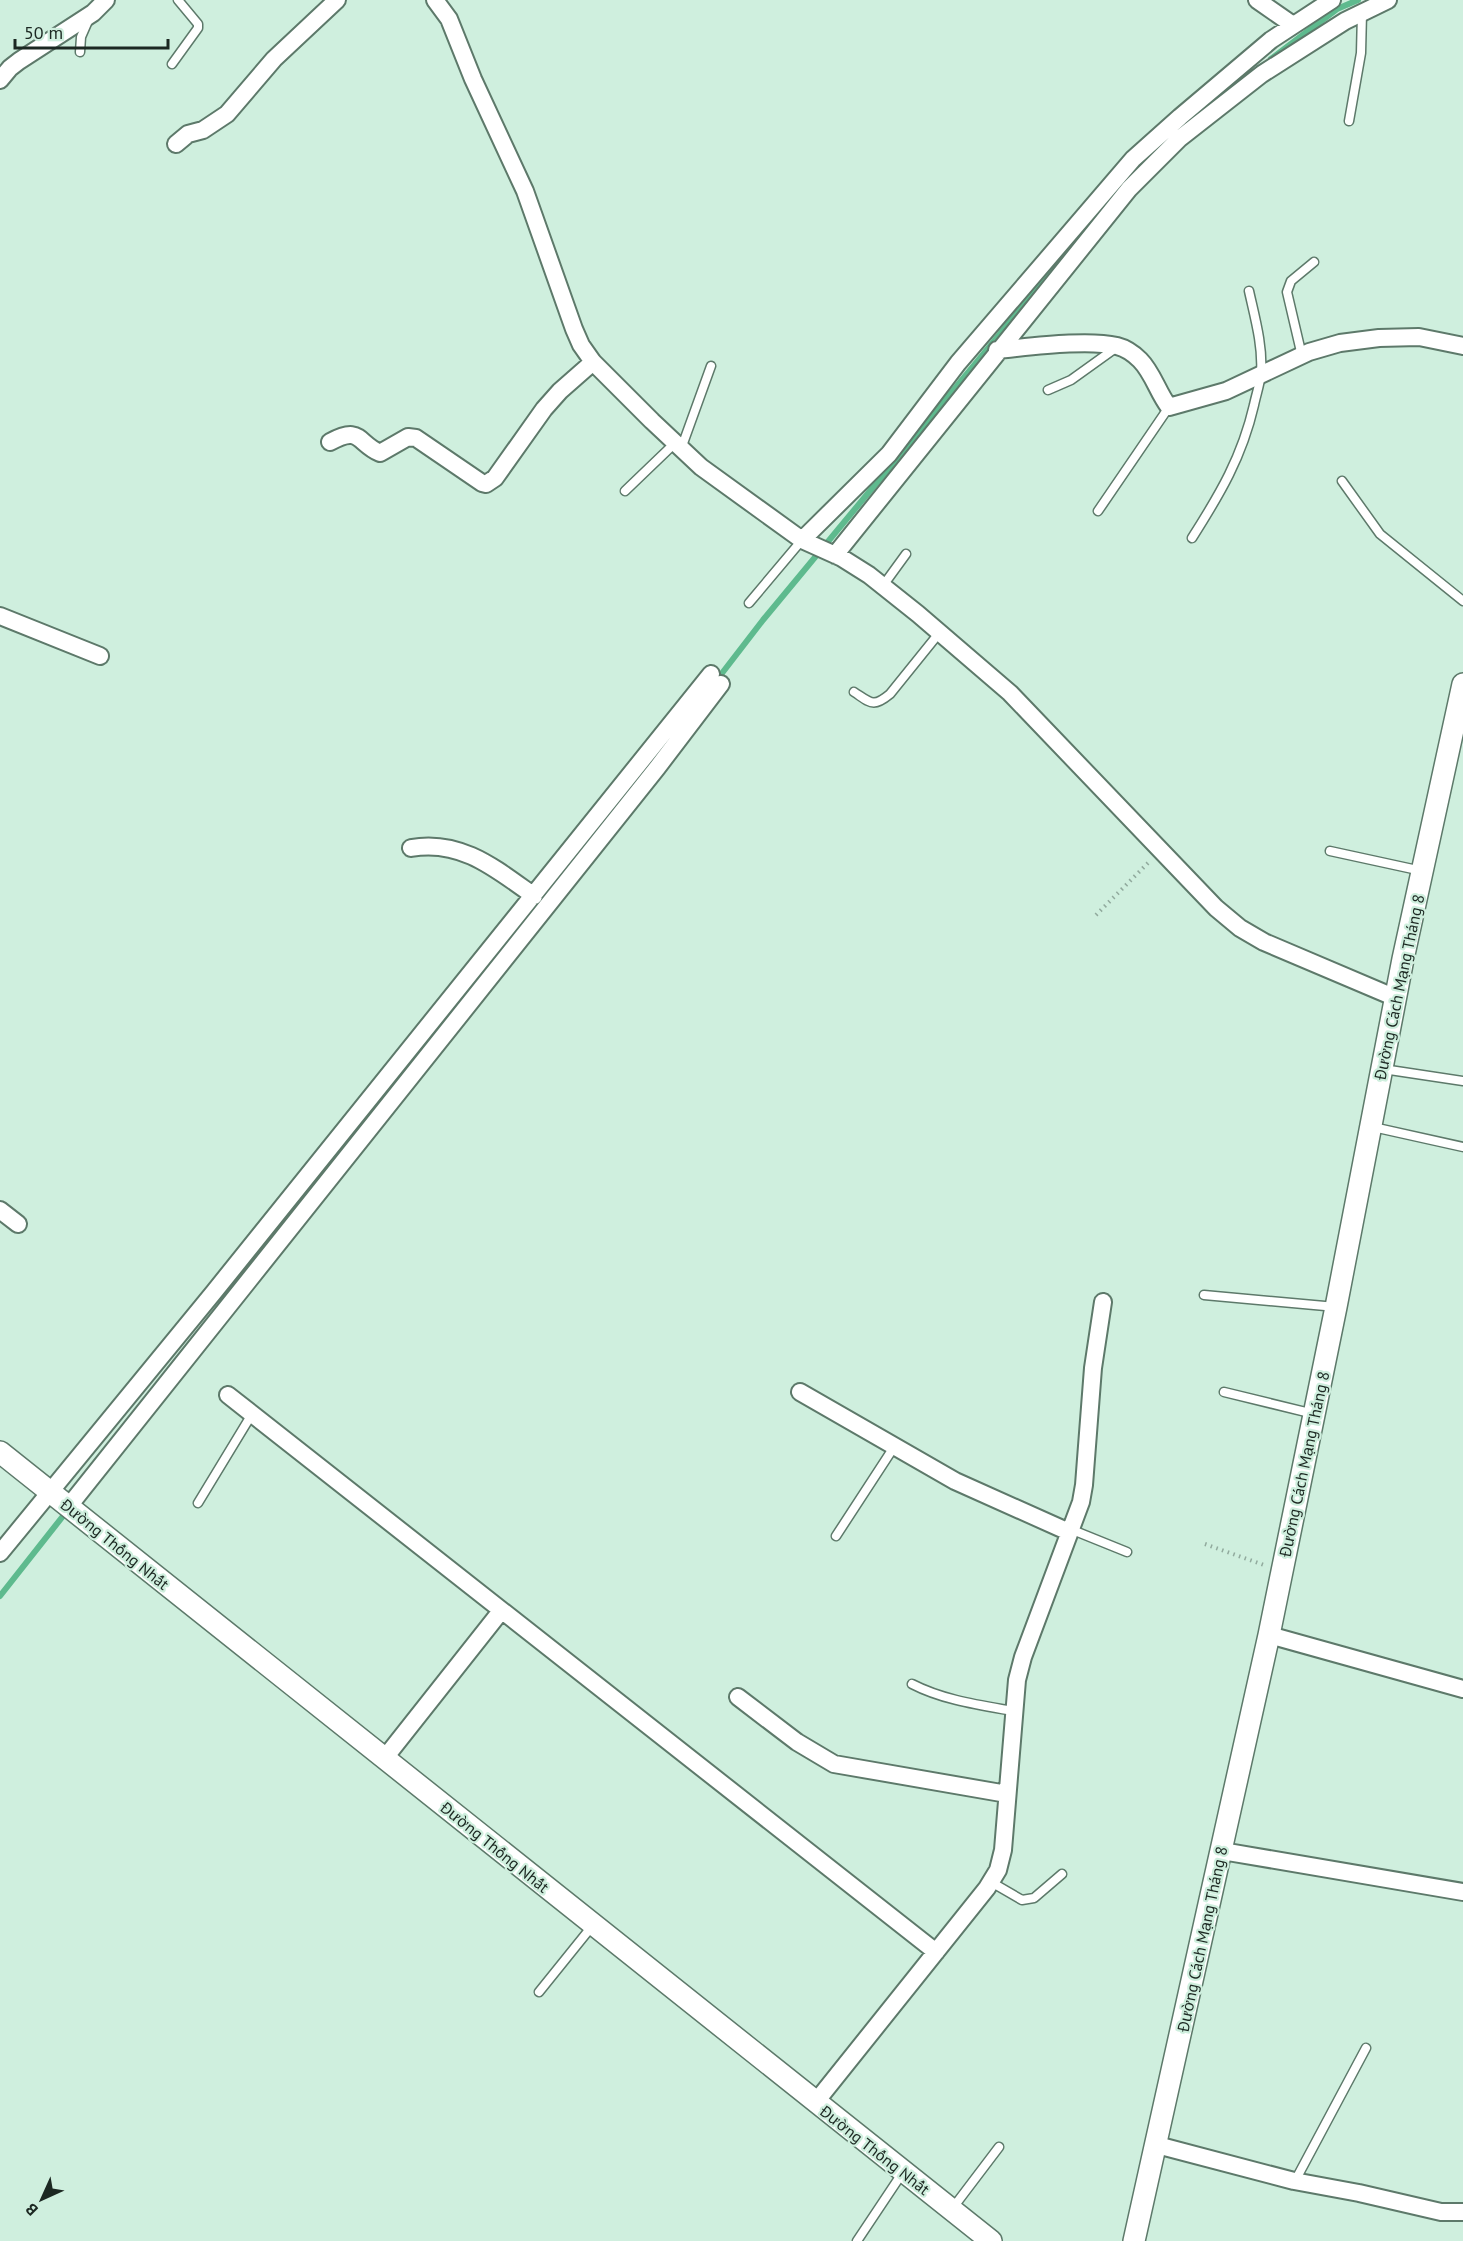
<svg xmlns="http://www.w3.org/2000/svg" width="1463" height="2241" viewBox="0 0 1463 2241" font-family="'PT Sans',sans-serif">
	<rect width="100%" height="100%" fill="#cfefde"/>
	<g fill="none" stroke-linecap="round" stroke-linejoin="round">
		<path stroke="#5eba8e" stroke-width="6" d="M1271 59 1337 9 1358 0
			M1127 180 1147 156
			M716 681 763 620 1077 241
			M0 1596 67 1511"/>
		<defs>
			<path id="service" d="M80 52 81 37 88 21
				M172 64 198 28V24L178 0
				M1349 121 1361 53 1362 13
				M1302 356 1287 292 1291 281 1314 262
				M1048 390 1071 380 1117 347
				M681 449 711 366
				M1342 481 1380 534 1463 601
				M625 491 675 443
				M1098 511 1169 407
				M1192 538C1220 494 1242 457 1254 405 1256 395 1260 384 1261 373 1263 346 1255 318 1249 291
				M882 587 906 554
				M749 603 802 540
				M854 692C871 703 873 708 890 694L940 632
				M1330 851 1422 871
				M1383 1069 1463 1081
				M1373 1127 1463 1147
				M1204 1295 1336 1307
				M1224 1392 1314 1414
				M198 1503 252 1414
				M1070 1529 1127 1552
				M836 1536 894 1447
				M912 1684C943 1700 979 1705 1013 1711
				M991 1882 1022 1900 1034 1898 1062 1874
				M539 1992 593 1925
				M1295 2181 1366 2048
				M952 2209 999 2147
				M857 2241 903 2172"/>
			<path id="minor" d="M435 0 449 19 473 79 525 191 574 329 581 345 593 362 652 421 701 467 802 540 842 558 869 575 918 614 1010 693 1216 908 1240 928 1264 942 1396 998
				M1257 0 1293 25
				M0 80 10 68 19 61 93 13 106 0
				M176 144 188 134 203 130 227 114 274 59 337 0
				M997 350C1030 347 1086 339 1117 346 1125 348 1134 354 1140 360 1153 373 1158 393 1169 407L1226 391 1309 352 1340 343 1379 338 1419 337 1463 346
				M330 442C361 425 357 443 380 453L408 437 416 438 482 483 486 484 495 478 544 409 560 391 593 362
				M802 540 889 454 958 363 1133 159 1180 117 1271 40 1332 0
				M835 555 1129 189 1179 139 1262 74 1345 21 1388 0
				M0 616 100 656
				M411 848C461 839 496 869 534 896
				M0 1210 18 1224
				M800 1392 955 1481 1069 1532
				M228 1395 936 1952
				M69 1506 657 768 721 684
				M0 1553 214 1292 711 674
				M1269 1635 1463 1689
				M738 1697 797 1742 834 1764 1007 1794
				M384 1759 501 1611
				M1222 1851 1463 1892
				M815 2103 987 1888 998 1870 1003 1850 1017 1680 1023 1657 1081 1502 1084 1485 1093 1368 1103 1302
				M1157 2145 1294 2181 1359 2193 1441 2212H1463"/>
			<path id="tertiary" d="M0 1452 991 2241
				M1134 2241 1269 1635 1336 1307 1403 959 1463 684"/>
		</defs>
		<use href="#service" stroke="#5d796a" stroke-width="11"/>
		<use href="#minor" stroke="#5d796a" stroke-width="20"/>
		<use href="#tertiary" stroke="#5d796a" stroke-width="24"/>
		<path stroke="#91aa9d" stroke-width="4" stroke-dasharray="1.5 4.5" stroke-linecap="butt" d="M1096 915 1150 861
			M1205 1544 1264 1565"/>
		<use href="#service" stroke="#fff" stroke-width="8"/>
		<use href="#minor" stroke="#fff" stroke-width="16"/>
		<use href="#tertiary" stroke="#fff" stroke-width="21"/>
	</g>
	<g text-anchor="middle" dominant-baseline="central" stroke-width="4.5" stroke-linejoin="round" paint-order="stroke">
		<g font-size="16" fill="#1c2822" stroke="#cfefde">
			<text transform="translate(1399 987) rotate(-78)">Đường Cách Mạng Tháng 8</text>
			<text transform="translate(1304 1464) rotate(-78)">Đường Cách Mạng Tháng 8</text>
			<text transform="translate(115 1544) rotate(39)">Đường Thống Nhất</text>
			<text transform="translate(495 1847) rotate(39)">Đường Thống Nhất</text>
			<text transform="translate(1202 1939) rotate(-78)">Đường Cách Mạng Tháng 8</text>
			<text transform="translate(875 2150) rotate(38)">Đường Thống Nhất</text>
		</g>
	</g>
	<g transform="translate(42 2199) rotate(225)" stroke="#cfefde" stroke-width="4.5" paint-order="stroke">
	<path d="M0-4.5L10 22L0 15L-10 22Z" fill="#1c2822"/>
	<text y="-9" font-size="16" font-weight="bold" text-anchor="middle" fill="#1c2822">B</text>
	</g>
	<path d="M15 39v9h153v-9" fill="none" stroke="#1c2822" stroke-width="3"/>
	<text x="24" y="39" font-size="18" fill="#1c2822" stroke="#cfefde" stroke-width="4.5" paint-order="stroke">50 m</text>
</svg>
